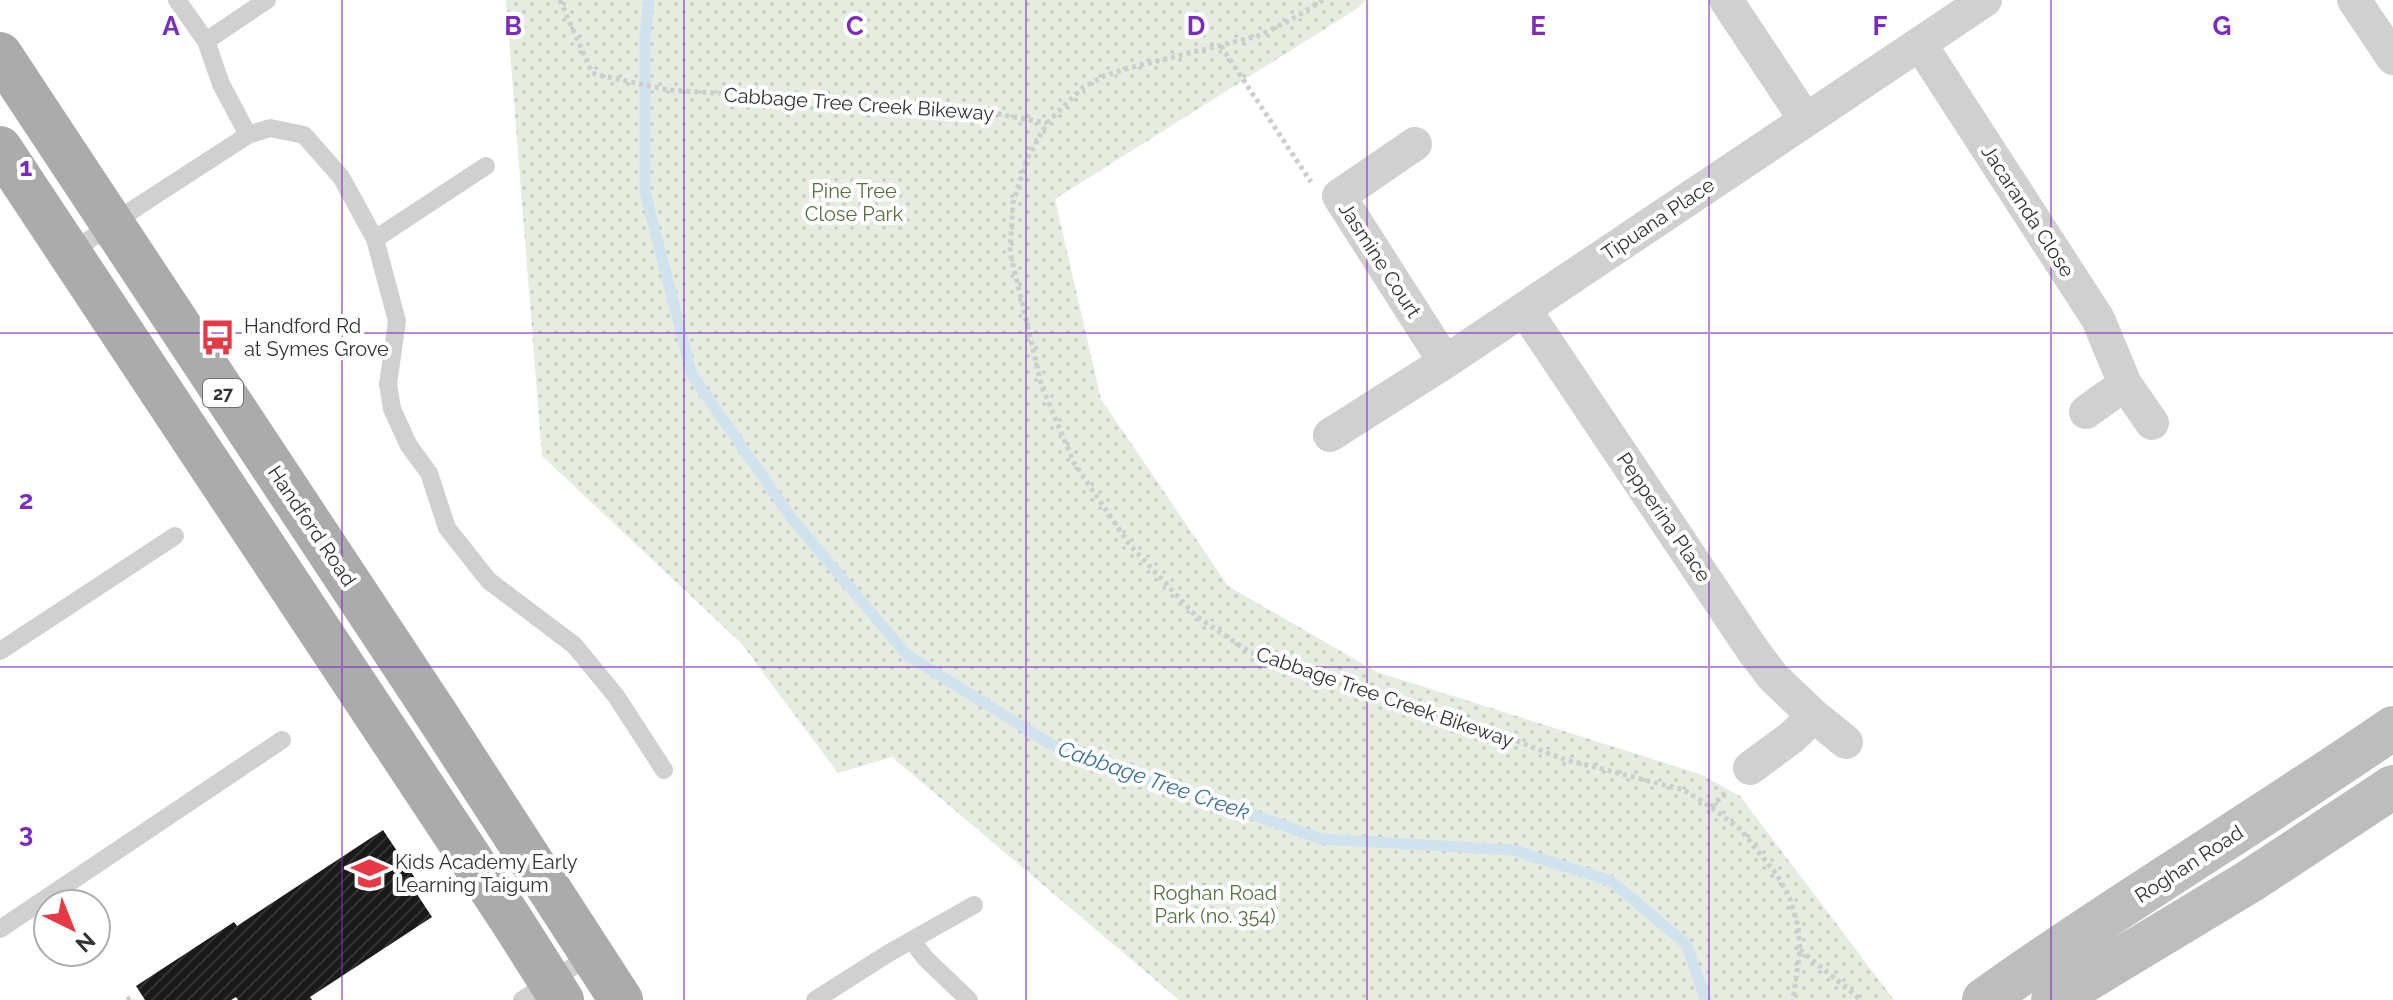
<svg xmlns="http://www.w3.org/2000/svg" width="2393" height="1000" viewBox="0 0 2393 1000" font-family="Raleway,sans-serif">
	<defs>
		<pattern id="grass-dots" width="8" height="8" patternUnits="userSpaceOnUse" patternTransform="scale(2)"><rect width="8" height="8" fill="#e6ecdf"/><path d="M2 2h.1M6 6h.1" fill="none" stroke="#c6cbc0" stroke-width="1.8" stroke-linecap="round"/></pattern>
		<pattern id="building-hatch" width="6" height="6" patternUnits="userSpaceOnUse" patternTransform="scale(2)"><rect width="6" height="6" fill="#1a1a1a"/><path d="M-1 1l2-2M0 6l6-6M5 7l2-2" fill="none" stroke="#333"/></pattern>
	</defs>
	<rect width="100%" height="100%" fill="#fff"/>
	<path fill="url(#grass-dots)" d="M506 0H1366L1358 8 1055 199 1101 399 1228 586 1377 672 1700 774 1740 796 1894 1000H1179L892 757 838 773 741 643 542 456Z"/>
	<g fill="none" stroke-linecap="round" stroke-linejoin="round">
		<path stroke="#cfe2ee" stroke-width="11" d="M649 0 645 36V192L692 375 793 520 907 655 1052 745 1322 839 1513 850 1611 881 1686 944 1706 1000"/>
	</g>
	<path fill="url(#building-hatch)" d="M383 830 415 878 409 882 432 917 310 997 312 1000H238L236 997 231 1000H145L136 986 234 922 237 926Z"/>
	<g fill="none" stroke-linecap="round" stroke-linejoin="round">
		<path stroke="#cdcdcd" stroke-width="5" stroke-dasharray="4 4" stroke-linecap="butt" d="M560 0 592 73 603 76 669 90 981 111 1047 123
			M1323 0 1292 19 1258 36 1129 68 1104 76 1082 88 1047 123 1027 159 1013 203 1010 252 1042 387 1074 463 1129 544 1196 616 1245 649 1283 667 1486 729 1563 759 1684 790 1711 807 1741 830 1777 875 1790 899 1798 926 1800 950 1793 1000
			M1221 46 1311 182
			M1711 807 1727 791
			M1800 950 1861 1000
			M127 1000 131 997 133 1000"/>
		<path stroke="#d0d0d0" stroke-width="18" d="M177 0 206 41 221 84 248 135
			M206 41 267 0
			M375 239 486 166
			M70 253 137 207 248 135 270 128 304 135 341 177 375 239 397 321 388 384 392 409 409 446 429 473 447 528 489 581 574 645 616 696 664 770
			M0 651 175 536
			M0 929 282 740
			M912 941 926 959 969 1000
			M522 1000 591 955
			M815 1000 889 953 974 905"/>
		<path stroke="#d0d0d0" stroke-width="34" d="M1726 0 1805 119
			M2354 0 2393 58
			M1920 44 2098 319 2125 384
			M1415 144 1339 196 1445 362
			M1524 309 1754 652 1773 677 1814 716
			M2086 412 2125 384 2152 423
			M1330 435 1445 362 1985 0
			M1750 768 1792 737 1814 716 1846 742"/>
		<path stroke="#bdbdbd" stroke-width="44" d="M1984 1000C2117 905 2258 821 2393 728
			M2053 1000 2250 881 2393 787"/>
		<path stroke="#ababab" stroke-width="44" d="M0 54 438 717 621 1000
			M0 148 510 918 562 1000"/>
	</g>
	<path fill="none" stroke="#7b2cbf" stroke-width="2" stroke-opacity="0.55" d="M342 0V1000M684 0V1000M1026 0V1000M1367 0V1000M1709 0V1000M2051 0V1000M0 333H2393M0 667H2393"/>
	<defs>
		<symbol id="bus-bare" viewBox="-9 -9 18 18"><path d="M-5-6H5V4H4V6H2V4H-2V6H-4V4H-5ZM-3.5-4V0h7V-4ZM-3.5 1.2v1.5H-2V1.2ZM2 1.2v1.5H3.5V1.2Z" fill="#e63946" stroke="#fff" stroke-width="2.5" paint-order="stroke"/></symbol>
		<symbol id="school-bare" viewBox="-9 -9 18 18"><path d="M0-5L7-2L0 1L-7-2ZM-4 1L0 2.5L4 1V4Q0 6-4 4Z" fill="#e63946" stroke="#fff" stroke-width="2.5" paint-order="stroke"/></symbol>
	</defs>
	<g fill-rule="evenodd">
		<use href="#bus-bare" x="192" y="312" width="51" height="51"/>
		<use href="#school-bare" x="344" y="848" width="51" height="51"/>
	</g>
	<g text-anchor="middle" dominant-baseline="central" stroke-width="8" stroke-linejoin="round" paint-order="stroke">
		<rect fill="#fff" stroke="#707070" stroke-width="2" x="203" y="379" width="40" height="28" rx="6"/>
		<g font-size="18" font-weight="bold" fill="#333">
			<text x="223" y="393">27</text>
		</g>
		<g font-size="20" fill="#333" stroke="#fff">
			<text transform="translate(859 104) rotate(4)">Cabbage Tree Creek Bikeway</text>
			<text transform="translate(2028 211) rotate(57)">Jacaranda Close</text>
			<text transform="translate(1658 219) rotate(-34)">Tipuana Place</text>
			<text transform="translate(1380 260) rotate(57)">Jasmine Court</text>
			<text transform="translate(1664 517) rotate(56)">Pepperina Place</text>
			<text transform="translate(312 526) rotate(56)">Handford Road</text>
			<text transform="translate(1385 697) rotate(19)">Cabbage Tree Creek Bikeway</text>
			<text transform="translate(2189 864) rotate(-33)">Roghan Road</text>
		</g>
		<g font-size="20" fill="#56703f" stroke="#fff">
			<text x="854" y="191">Pine Tree<tspan x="854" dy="23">Close Park</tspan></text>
			<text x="1215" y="893">Roghan Road<tspan x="1215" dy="23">Park (no. 354)</tspan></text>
		</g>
		<g font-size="20" fill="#333" stroke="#fff" text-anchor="start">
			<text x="244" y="326">Handford Rd<tspan x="244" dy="23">at Symes Grove</tspan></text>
			<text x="395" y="862">Kids Academy Early<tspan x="395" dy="23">Learning Taigum</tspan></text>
		</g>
		<g font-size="22" font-style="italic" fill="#3f7597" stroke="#fff">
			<text transform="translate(1154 780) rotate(19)">Cabbage Tree Creek</text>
		</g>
	</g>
	<g font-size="26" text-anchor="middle" font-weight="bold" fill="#7b2cbf" stroke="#fff" stroke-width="8" stroke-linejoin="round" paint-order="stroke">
		<text x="171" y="35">A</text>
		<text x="513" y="35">B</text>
		<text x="855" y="35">C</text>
		<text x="1196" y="35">D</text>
		<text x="1538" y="35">E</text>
		<text x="1880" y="35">F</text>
		<text x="2222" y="35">G</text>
		<text x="26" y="176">1</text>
		<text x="26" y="509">2</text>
		<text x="26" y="842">3</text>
	</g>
	<g transform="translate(72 928) rotate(137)"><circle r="38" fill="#ffffff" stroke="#adadad" stroke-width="2"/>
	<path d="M0-6L14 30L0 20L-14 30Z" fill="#e63946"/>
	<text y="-12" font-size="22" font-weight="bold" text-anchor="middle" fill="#333333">N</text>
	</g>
</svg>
